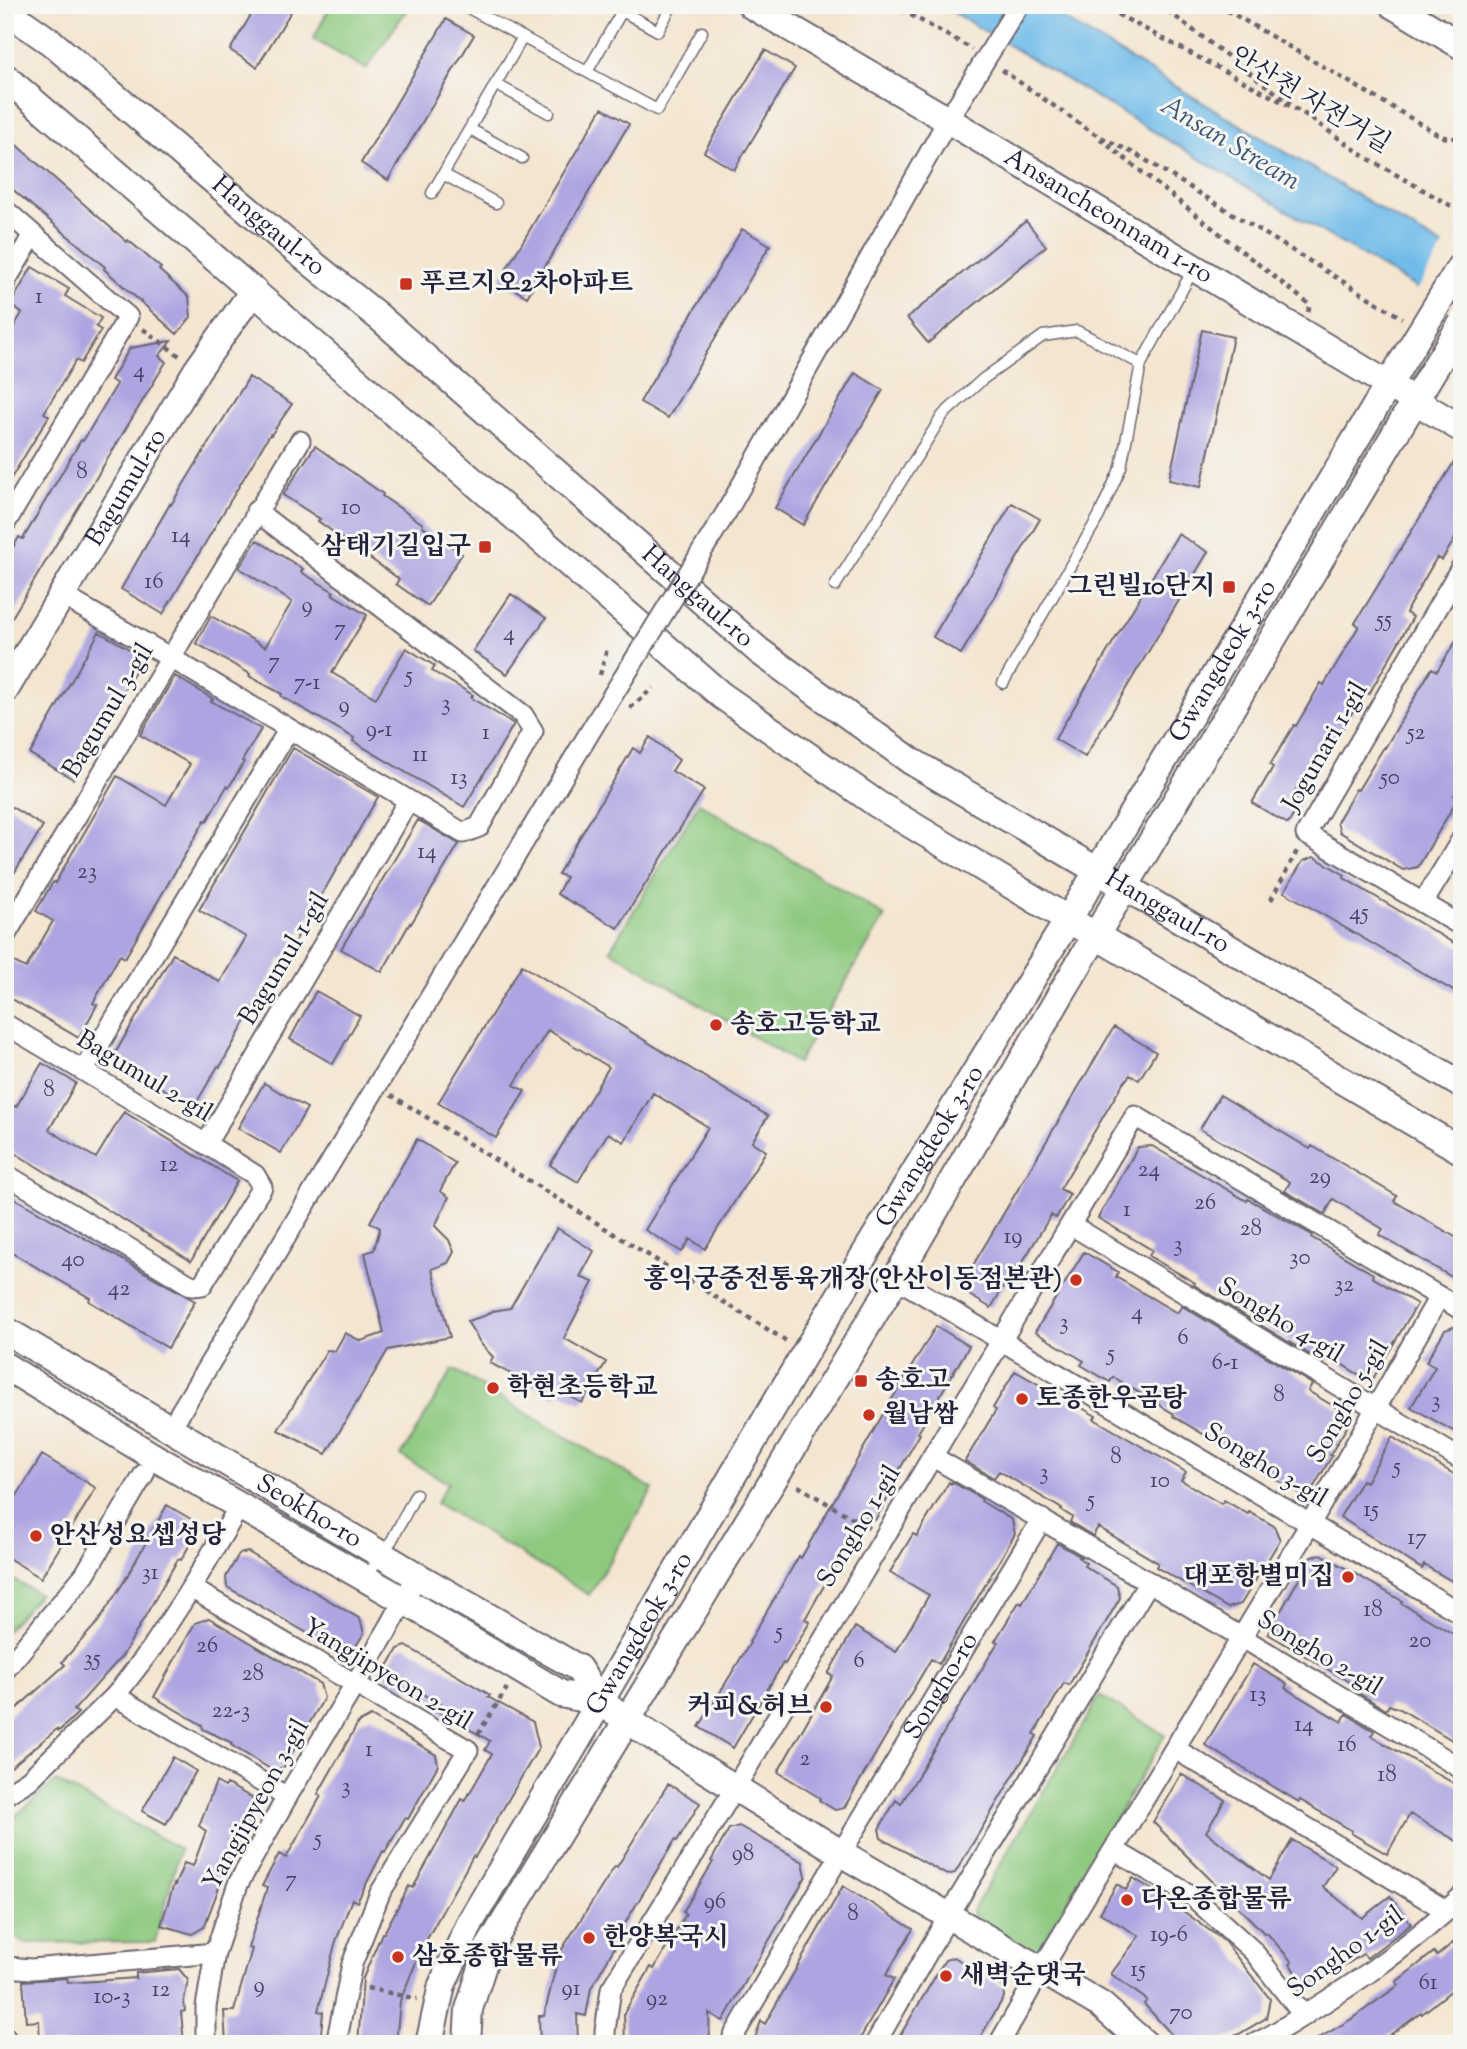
<svg xmlns="http://www.w3.org/2000/svg" width="1467" height="2049" viewBox="0 0 1467 2049" font-family="'Sorts Mill Goudy','Noto Serif KR',serif">
	<rect width="100%" height="100%" fill="#f6f6f2"/>
	<filter id="ink" filterUnits="userSpaceOnUse"><feTurbulence type="fractalNoise" baseFrequency=".0143" numOctaves="2"/><feDisplacementMap in="SourceGraphic" scale="14" xChannelSelector="R" yChannelSelector="G"/><feConvolveMatrix kernelMatrix="1 2 1 2 8 2 1 2 1" color-interpolation-filters="sRGB"/></filter>
	<filter id="wash" filterUnits="userSpaceOnUse"><feTurbulence type="fractalNoise" baseFrequency=".00686" numOctaves="4" result="noise"/><feDisplacementMap in="SourceGraphic" scale="28" xChannelSelector="R" yChannelSelector="G"/><feGaussianBlur stdDeviation="1.57" result="paint"/><feColorMatrix in="noise" values="0 0 0 0 0 0 0 0 0 0 0 0 0 0 0 0 0 1.4 0 .05"/><feComposite in="paint" operator="in"/></filter>
	<g filter="url(#wash)">
		<rect width="100%" height="100%" fill="#f4e5d0"/>
		<path fill="#8dc97f" stroke="#58765d" stroke-width="2" d="M331 5H396L406 11 366 69 313 39Z
			M699 803 885 916 797 1063 610 950Z
			M453 1369 653 1489 589 1595 436 1503 448 1483 401 1456Z
			M5 1575 39 1594 5 1632Z
			M1100 1696 1165 1735 1038 1951 1027 1954 975 1923 972 1912Z
			M56 1781 180 1849 155 1942 23 1943 13 1935 5 1894V1825Z"/>
		<path fill="#70bbe9" stroke="#496e92" stroke-width="2" d="M941 5H1040L1462 258V315Z"/>
		<path fill="#f4e5d0" d="M1445 244 1462 254V318L1416 292Z"/>
		<g id="blocks">
			<path fill="#ada4e1" d="M257 5H295L257 67 230 50Z
				M446 19 474 35 388 180 361 163Z
				M765 50 795 68 734 170 704 152Z
				M602 108 629 124 527 297 500 280Z
				M5 135 127 242 128 240 161 268 159 270 189 297 191 317 177 334 104 269 105 267 5 183Z
				M1026 221 1046 246 928 343 907 318Z
				M742 229 770 245 668 418 640 402Z
				M32 267 69 289 65 296 101 318 96 327 101 330 81 363 76 360 44 413 49 416 5 488V341L22 313 10 305Z
				M1202 330 1233 337 1201 487 1169 480Z
				M171 341 159 356 166 362 5 629V561L19 537 23 539 81 440 83 441 117 384 111 380 130 348Z
				M855 373 883 390 803 525 775 508Z
				M249 377 292 404 271 435 270 434 163 614 121 589 170 504 171 505Z
				M315 446 383 494 382 496 423 524 422 526 462 554 428 606 396 584 399 579 318 521 320 519 283 495Z
				M1462 449V527L1442 560 1437 557 1409 606 1406 613 1413 617 1369 694 1364 692 1335 741 1331 738 1320 757 1317 755 1293 795 1302 801 1288 824 1252 803 1273 767 1270 765 1294 725 1296 726 1321 683 1324 685 1359 626 1355 623Z
				M1012 503 1040 519 961 654 933 637Z
				M1178 534 1208 552 1085 757 1055 739Z
				M257 540 303 569 301 572 334 592 332 594 367 615 332 673 376 698 406 648 435 666 432 671 473 695 471 698 514 724 464 807 353 741 354 738 281 696 282 694 249 676 250 674 196 643 211 616 265 647 292 602 239 568Z
				M511 594 546 618 507 674 473 651Z
				M99 632 143 657 73 779 30 754Z
				M1462 632V782L1454 795 1458 798 1418 867 1403 870 1340 832 1337 822 1356 789 1358 790 1384 747 1385 748 1432 668 1437 671Z
				M175 676 213 699 211 701 261 729 242 761 244 762 229 787 227 786 207 821 205 820 125 958 120 955 93 1003 97 1005 79 1038 5 995V969L10 960 26 968 53 921 36 911 53 882 55 883 117 776 166 805 190 764 140 735Z
				M650 737 679 760 672 771 704 790 618 928 557 894 566 877 558 874 633 748 640 753Z
				M293 748 378 797 284 960 281 958 220 1067 218 1066 194 1107 157 1085 158 1083 113 1057 173 954 220 982 246 937 199 910Z
				M5 803 43 826 5 888Z
				M418 820 459 844 411 924 410 923 382 972 341 949Z
				M1314 857 1345 875 1344 878 1462 948V996L1284 892 1303 861Z
				M522 965 768 1116 752 1142 766 1151 705 1249 690 1239 682 1252 645 1230 708 1127 653 1093 624 1142 608 1133 578 1182 550 1165 609 1067 548 1030 514 1085 525 1091 496 1138 438 1103Z
				M316 991 360 1016 333 1064 290 1039Z
				M1114 1027 1156 1052 1139 1080 1130 1075 1122 1085 1060 1189 1070 1194 1056 1218 1051 1215 1019 1268 1016 1266 991 1308 959 1289Z
				M42 1063 76 1083 49 1130 96 1158 124 1112 237 1181 191 1261 5 1147V1101L16 1107Z
				M264 1083 307 1108 281 1153 238 1128Z
				M1220 1095 1310 1149 1312 1146 1397 1196 1394 1201 1462 1241V1283L1379 1235 1383 1229 1333 1199 1325 1214 1285 1191 1290 1182 1200 1129Z
				M417 1139 455 1163 440 1191 449 1197 435 1226 449 1240 454 1252 448 1263 432 1269 450 1337 388 1350 326 1454 278 1430 327 1350 335 1351 345 1333 361 1341 384 1333 365 1253 374 1250 380 1228 370 1222Z
				M1152 1146 1247 1201 1248 1199 1312 1235 1311 1237 1373 1274 1372 1277 1417 1304 1371 1382 1328 1356 1324 1363 1194 1285 1195 1283 1149 1256 1152 1250 1098 1218 1138 1147Z
				M5 1193 195 1301 168 1348 89 1301 90 1298 5 1249Z
				M557 1228 594 1251 580 1277 593 1282 564 1338 606 1362 582 1403 559 1391 555 1397 490 1363 493 1357 481 1344 467 1321 484 1316 493 1311 510 1308Z
				M1084 1252 1118 1272 1116 1277 1177 1313 1182 1306 1312 1384 1308 1391 1345 1413 1348 1425 1330 1455 1332 1456 1313 1488 1301 1494 1222 1448 1223 1446 1173 1416 1174 1414 1113 1377 1110 1382 1081 1365 1084 1361 1035 1332Z
				M1462 1324V1436L1411 1407 1435 1367 1426 1362 1445 1330Z
				M936 1326 969 1346 918 1433 920 1434 890 1486 894 1488 875 1520 867 1516 832 1572 805 1619 810 1622 785 1664 783 1663 733 1748 699 1727 750 1643 749 1642 799 1556 801 1558 886 1409Z
				M1015 1371 1063 1398V1397L1096 1416 1094 1419 1186 1472 1181 1480 1221 1504 1224 1500 1248 1514 1249 1512 1274 1526 1280 1540 1241 1604 1228 1608 1156 1567 1158 1563 1098 1527 1093 1536 1070 1522 1072 1517 1061 1510 1062 1509 999 1471 994 1478 965 1461 996 1410 993 1408Z
				M1392 1437 1462 1479V1587L1424 1565 1422 1569 1340 1517 1362 1480 1366 1482Z
				M42 1455 96 1488 41 1578 5 1556V1515Z
				M949 1482 951 1484 952 1482 982 1499 981 1501 1012 1520 1015 1534 939 1664 931 1659 844 1808 835 1810 819 1800 820 1798 778 1772 833 1676 828 1674 855 1627 896 1652 929 1595 890 1572 913 1534 917 1536Z
				M167 1505 201 1525 181 1560 178 1559 123 1655 74 1710 78 1713 59 1731 57 1729 5 1772V1719L65 1665 62 1662 98 1622 125 1580Z
				M1057 1543 1081 1557 1079 1558 1086 1563 1084 1566 1117 1586 1120 1598 1069 1685 1064 1683 1034 1734 1037 1736 955 1873 947 1875 881 1838 879 1829 896 1800 901 1804 998 1642 995 1641 1019 1602 1022 1604Z
				M248 1552 360 1619 364 1633 349 1657 227 1587 226 1577 239 1554Z
				M1321 1554 1402 1601 1401 1603 1462 1639V1746L1400 1709 1389 1705 1386 1710 1359 1693 1361 1689 1268 1634 1311 1557Z
				M209 1618 320 1684 324 1698 284 1767 272 1770 231 1745 232 1743 203 1729 202 1725 154 1697 195 1623Z
				M406 1646 490 1695 488 1697 533 1722 539 1747 475 1857 473 1856 422 1948 400 2001 396 2044H358L363 1978 382 1933H384L409 1886 413 1888 462 1799 465 1801 492 1754 485 1750 490 1741 439 1712 443 1706 409 1686 406 1692 388 1682 385 1671 398 1649Z
				M1253 1664 1287 1684 1285 1688 1342 1722 1346 1714 1374 1731 1371 1736 1462 1788V1844L1410 1814 1387 1854 1351 1833 1352 1831 1300 1800 1299 1802 1205 1745Z
				M371 1716 436 1755 438 1765 408 1819 405 1818 385 1852 383 1851 357 1902 352 1899 335 1944 318 2011 323 2012 320 2044H226L224 2011H234L252 1949 248 1948 267 1888 262 1886 279 1854 286 1858 321 1796 318 1794 358 1723Z
				M173 1757 196 1771 166 1824 142 1811Z
				M1181 1774 1225 1800 1206 1832 1269 1880 1292 1840 1336 1866 1323 1887 1362 1918 1390 1896 1411 1924 1367 1958 1363 1954 1306 1990 1290 1964 1292 1962 1267 1933 1265 1934 1153 1822Z
				M216 1782 225 1787 227 1784 252 1798 256 1812 231 1856 204 1927 192 1934 161 1925 174 1884 175 1885 184 1863 193 1866 206 1831 199 1826Z
				M668 1784 700 1803 677 1841 675 1840 621 1930 624 1931 591 1988 586 2016 577 2014 578 2044H540L539 2016H544L559 1954 615 1866 617 1867Z
				M739 1826 803 1862 806 1876 723 2021 709 2013 710 2044H625L624 2013 651 1967 654 1969 686 1914 683 1912 713 1862 711 1861 729 1829Z
				M1133 1878 1160 1894 1224 1941 1270 1999 1266 2018 1239 2034 1210 2044H1180L1144 2004 1147 2000 1111 1974 1139 1936 1100 1913 1117 1884 1126 1890Z
				M843 1886 913 1929 886 1975 894 1979 857 2044H753L761 2021 765 2024Z
				M1462 1935V1982L1422 2014 1421 2013 1377 2044H1309L1350 2020 1399 1985 1396 1982 1434 1952 1437 1956Z
				M954 1957 1003 1987 1004 1997 976 2044H895L945 1960Z
				M179 1969 188 1980 184 2001 185 2011 181 2012 184 2044H40L39 2021 26 2022 23 1981 67 1978 68 1983 136 1978V1973Z"/>
		</g>
	</g>
	<g filter="url(#ink)">
		<use href="#blocks" fill-opacity="0" stroke="#6c666f" stroke-width="2"/>
		<g fill="none" stroke-linecap="round" stroke-linejoin="round">
			<defs>
				<path id="lane" d="M463 5 657 110 702 32
					M587 72 622 11 658 31 672 5
					M495 84 549 113
					M470 129 522 158
					M443 174 496 203
					M432 193 523 37
					M835 586 943 415 983 379 1043 336 1077 331 1141 364
					M1003 683 1099 516 1121 467 1141 364 1193 270
					M366 1577 392 1540 416 1494"/>
				<g id="street">
					<path d="M5 210 128 317 5 524"/>
					<path d="M5 282 33 235"/>
					<path d="M727 511 948 120 964 94"/>
					<path d="M1462 566 1306 834 1462 926"/>
					<path d="M63 596 171 658 463 833 479 827 533 731 523 715 256 511"/>
					<path d="M1423 903 1462 839"/>
					<path d="M5 936 300 441"/>
					<path d="M5 1024 206 1144 255 1175 262 1187 202 1285 192 1286 5 1174"/>
					<path d="M84 1070 289 729"/>
					<path d="M206 1144 408 801"/>
					<path d="M1071 1225 1462 1460"/>
					<path d="M896 1278 1462 1614"/>
					<path d="M178 1416 596 722"/>
					<path d="M933 1457 1149 1582 1462 1769"/>
					<path d="M191 1588 239 1507"/>
					<path d="M5 1670 85 1574 144 1474"/>
					<path d="M115 1696 287 1797"/>
					<path d="M1175 1749 1447 1911"/>
					<path d="M5 1795 29 1780 115 1696 152 1648 191 1588 468 1750 380 1893 352 1964 336 2044"/>
					<path d="M1114 1850 1192 1896 1253 1951 1304 2016"/>
					<path d="M5 1967 32 1969 215 1953"/>
					<path d="M5 2037 7 2044"/>
					<path d="M206 2044V2007L215 1953 238 1884 287 1797 390 1626 417 1576"/>
					<path d="M605 2044V2031L611 1989 735 1788 1135 1116 1462 1310"/>
					<path id="s1" d="M733 2044V2037L841 1853 1042 1519"/>
					<path d="M875 2044 949 1915 1149 1582"/>
					<path d="M999 2044 1041 1970 1310 1524 1439 1297"/>
					<path d="M1254 2044 1270 2036C1338 1995 1405 1952 1462 1896"/>
				</g>
				<g id="secondary">
					<path id="s2" d="M751 5 948 120 1462 429"/>
					<path d="M1393 5 1462 46"/>
					<path id="s3" d="M5 10 52 43 292 247 379 317 759 651 911 761 1462 1085"/>
					<path d="M5 77 721 695 877 804 1069 920 1462 1151"/>
					<path id="s4" d="M5 690 197 370 254 290"/>
					<path id="s5" d="M5 1330 417 1576 578 1668 600 1702"/>
					<path d="M5 1366 154 1457 403 1600 561 1694 600 1702 675 1751 841 1853 1101 2005 1145 2044"/>
					<path id="s6" d="M429 2044 442 1985 471 1921 806 1351 1097 872 1402 362"/>
					<path d="M467 2044 469 2009 488 1949 896 1278 1062 992 1429 377"/>
				</g>
			</defs>
			<use href="#lane" stroke="#6c666f" stroke-width="13"/>
			<use href="#street" stroke="#6c666f" stroke-width="23"/>
			<use href="#secondary" stroke="#6c666f" stroke-width="30"/>
			<path stroke="#6c666f" stroke-width="4.5" stroke-dasharray="5 5" stroke-linecap="butt" d="M893 5 972 49
				M1100 5 1303 113 1367 158 1462 212
				M1160 5 1291 104
				M1218 5 1443 137 1462 139
				M1002 70 1093 133 1139 156 1402 318
				M1100 139 1310 305 1308 312
				M143 329 181 357
				M600 675 607 649
				M630 708 653 688
				M1271 900 1297 851
				M391 1095 788 1342
				M798 1486 869 1528
				M478 1734 507 1688
				M367 1988 417 1999"/>
			<use href="#lane" stroke="#fff" stroke-width="10"/>
			<use href="#street" stroke="#fff" stroke-width="19"/>
			<use href="#secondary" stroke="#fff" stroke-width="26"/>
			<defs>
				<path id="street-bridge" d="M964 94 1019 5
					M596 722 727 511"/>
				<path id="secondary-bridge" d="M1402 362 1462 264
					M1429 377 1462 323"/>
			</defs>
			<use href="#street-bridge" stroke="#6c666f" stroke-width="23" stroke-linecap="butt"/>
			<use href="#secondary-bridge" stroke="#6c666f" stroke-width="30" stroke-linecap="butt"/>
			<use href="#street-bridge" stroke="#fff" stroke-width="19"/>
			<use href="#secondary-bridge" stroke="#fff" stroke-width="26"/>
		</g>
	</g>
	<g fill="#c8321e" stroke="#f6f6f2" stroke-width="2.5">
		<rect x="399" y="277" width="14" height="14" rx="3.5"/>
		<rect x="478" y="540" width="14" height="14" rx="3.5"/>
		<rect x="1222" y="580" width="14" height="14" rx="3.5"/>
		<circle cx="716" cy="1025" r="7"/>
		<circle cx="1076" cy="1280" r="7"/>
		<rect x="854" y="1374" width="14" height="14" rx="3.5"/>
		<circle cx="493" cy="1388" r="7"/>
		<circle cx="1022" cy="1399" r="7"/>
		<circle cx="869" cy="1415" r="7"/>
		<circle cx="36" cy="1536" r="7"/>
		<circle cx="1348" cy="1577" r="7"/>
		<circle cx="826" cy="1707" r="7"/>
		<circle cx="1127" cy="1900" r="7"/>
		<circle cx="589" cy="1938" r="7"/>
		<circle cx="398" cy="1957" r="7"/>
		<circle cx="946" cy="1976" r="7"/>
	</g>
	<g text-anchor="middle" dominant-baseline="central" stroke-width="6" stroke-linejoin="round" paint-order="stroke">
		<g font-size="23" fill="#454264">
			<text x="39" y="297">1</text>
			<text x="139" y="371">4</text>
			<text x="82" y="472">8</text>
			<text x="351" y="508">10</text>
			<text x="181" y="536">14</text>
			<text x="154" y="582">16</text>
			<text x="307" y="606">9</text>
			<text x="1384" y="620">55</text>
			<text x="340" y="629">7</text>
			<text x="509" y="634">4</text>
			<text x="274" y="662">7</text>
			<text x="409" y="676">5</text>
			<text x="307" y="683">7-1</text>
			<text x="446" y="704">3</text>
			<text x="344" y="706">9</text>
			<text x="379" y="730">9-1</text>
			<text x="486" y="733">1</text>
			<text x="1416" y="733">52</text>
			<text x="420" y="755">11</text>
			<text x="459" y="778">13</text>
			<text x="1390" y="778">50</text>
			<text x="427" y="852">14</text>
			<text x="87" y="872">23</text>
			<text x="1359" y="913">45</text>
			<text x="49" y="1090">8</text>
			<text x="169" y="1165">12</text>
			<text x="1149" y="1170">24</text>
			<text x="1320" y="1177">29</text>
			<text x="1205" y="1203">26</text>
			<text x="1127" y="1210">1</text>
			<text x="1251" y="1229">28</text>
			<text x="1013" y="1237">19</text>
			<text x="1178" y="1245">3</text>
			<text x="1300" y="1258">30</text>
			<text x="73" y="1260">40</text>
			<text x="1344" y="1285">32</text>
			<text x="119" y="1289">42</text>
			<text x="1137" y="1313">4</text>
			<text x="1064" y="1323">3</text>
			<text x="1183" y="1338">6</text>
			<text x="1111" y="1354">5</text>
			<text x="1225" y="1363">6-1</text>
			<text x="1279" y="1395">8</text>
			<text x="1436" y="1401">3</text>
			<text x="1116" y="1457">8</text>
			<text x="1397" y="1467">5</text>
			<text x="1044" y="1473">3</text>
			<text x="1160" y="1481">10</text>
			<text x="1091" y="1500">5</text>
			<text x="1371" y="1510">15</text>
			<text x="1417" y="1538">17</text>
			<text x="150" y="1573">31</text>
			<text x="1373" y="1610">18</text>
			<text x="779" y="1632">5</text>
			<text x="1420" y="1641">20</text>
			<text x="207" y="1646">26</text>
			<text x="92" y="1659">35</text>
			<text x="859" y="1661">6</text>
			<text x="253" y="1674">28</text>
			<text x="1258" y="1695">13</text>
			<text x="231" y="1711">22-3</text>
			<text x="1304" y="1725">14</text>
			<text x="1347" y="1745">16</text>
			<text x="369" y="1750">1</text>
			<text x="805" y="1759">2</text>
			<text x="1387" y="1775">18</text>
			<text x="346" y="1787">3</text>
			<text x="318" y="1839">5</text>
			<text x="743" y="1854">98</text>
			<text x="291" y="1880">7</text>
			<text x="715" y="1902">96</text>
			<text x="853" y="1914">8</text>
			<text x="1169" y="1935">19-6</text>
			<text x="1138" y="1970">15</text>
			<text x="1428" y="1983">61</text>
			<text x="259" y="1986">9</text>
			<text x="571" y="1989">91</text>
			<text x="161" y="1990">12</text>
			<text x="112" y="1997">10-3</text>
			<text x="657" y="1999">92</text>
			<text x="1181" y="2013">70</text>
		</g>
		<g font-size="26" fill="#22223b" stroke="#f6f6f2">
			<text transform="translate(1310 101) rotate(31)">안산천 자전거길</text>
			<text stroke="none"><textPath href="#s2" startOffset="415">Ansancheonnam 1-ro</textPath></text>
			<text stroke="none"><textPath href="#s3" startOffset="341">Hanggaul-ro</textPath></text>
			<text stroke="none"><textPath href="#s4" startOffset="236">Bagumul-ro</textPath></text>
			<text stroke="none"><textPath href="#s3" startOffset="908">Hanggaul-ro</textPath></text>
			<text stroke="none"><textPath href="#s6" startOffset="1598">Gwangdeok 3-ro</textPath></text>
			<text transform="translate(109 711) rotate(-59)">Bagumul 3-gil</text>
			<text transform="translate(1326 747) rotate(-60)">Jogunari 1-gil</text>
			<text stroke="none"><textPath href="#s3" startOffset="1475">Hanggaul-ro</textPath></text>
			<text transform="translate(285 959) rotate(-59)">Bagumul 1-gil</text>
			<text transform="translate(144 1077) rotate(31)">Bagumul 2-gil</text>
			<text stroke="none"><textPath href="#s6" startOffset="1031">Gwangdeok 3-ro</textPath></text>
			<text transform="translate(1280 1321) rotate(31)">Songho 4-gil</text>
			<text transform="translate(1349 1402) rotate(-60)">Songho 5-gil</text>
			<text transform="translate(1265 1466) rotate(31)">Songho 3-gil</text>
			<text stroke="none"><textPath href="#s5" startOffset="354">Seokho-ro</textPath></text>
			<text transform="translate(860 1527) rotate(-59)">Songho 1-gil</text>
			<text stroke="none"><textPath href="#s6" startOffset="464">Gwangdeok 3-ro</textPath></text>
			<text transform="translate(1319 1654) rotate(31)">Songho 2-gil</text>
			<text transform="translate(387 1675) rotate(31)">Yangjipyeon 2-gil</text>
			<text stroke="none"><textPath href="#s1" startOffset="415">Songho-ro</textPath></text>
			<text transform="translate(257 1805) rotate(-61)">Yangjipyeon 3-gil</text>
			<text transform="translate(1346 1953) rotate(-36)">Songho 1-gil</text>
		</g>
		<g font-size="26" font-weight="bold" fill="#22223b" stroke="#f6f6f2" text-anchor="start">
			<text x="420" y="284">푸르지오2차아파트</text>
			<text x="471" y="547" text-anchor="end">삼태기길입구</text>
			<text x="1215" y="587" text-anchor="end">그린빌10단지</text>
			<text x="730" y="1025">송호고등학교</text>
			<text x="1062" y="1280" text-anchor="end">홍익궁중전통육개장(안산이동점본관)</text>
			<text x="875" y="1381">송호고</text>
			<text x="507" y="1388">학현초등학교</text>
			<text x="1036" y="1399">토종한우곰탕</text>
			<text x="883" y="1415">월남쌈</text>
			<text x="50" y="1536">안산성요셉성당</text>
			<text x="1334" y="1577" text-anchor="end">대포항별미집</text>
			<text x="812" y="1707" text-anchor="end">커피&amp;허브</text>
			<text x="1141" y="1900">다온종합물류</text>
			<text x="603" y="1938">한양복국시</text>
			<text x="412" y="1957">삼호종합물류</text>
			<text x="960" y="1976">새벽순댓국</text>
		</g>
		<g font-size="28" font-style="italic" fill="#3d5878" stroke="#f6f6f2">
			<text transform="translate(1230 144) rotate(31)">Ansan Stream</text>
		</g>
	</g>
	<rect width="1467" height="2049" fill="none" stroke="#f6f6f2" stroke-width="28"/>
</svg>
